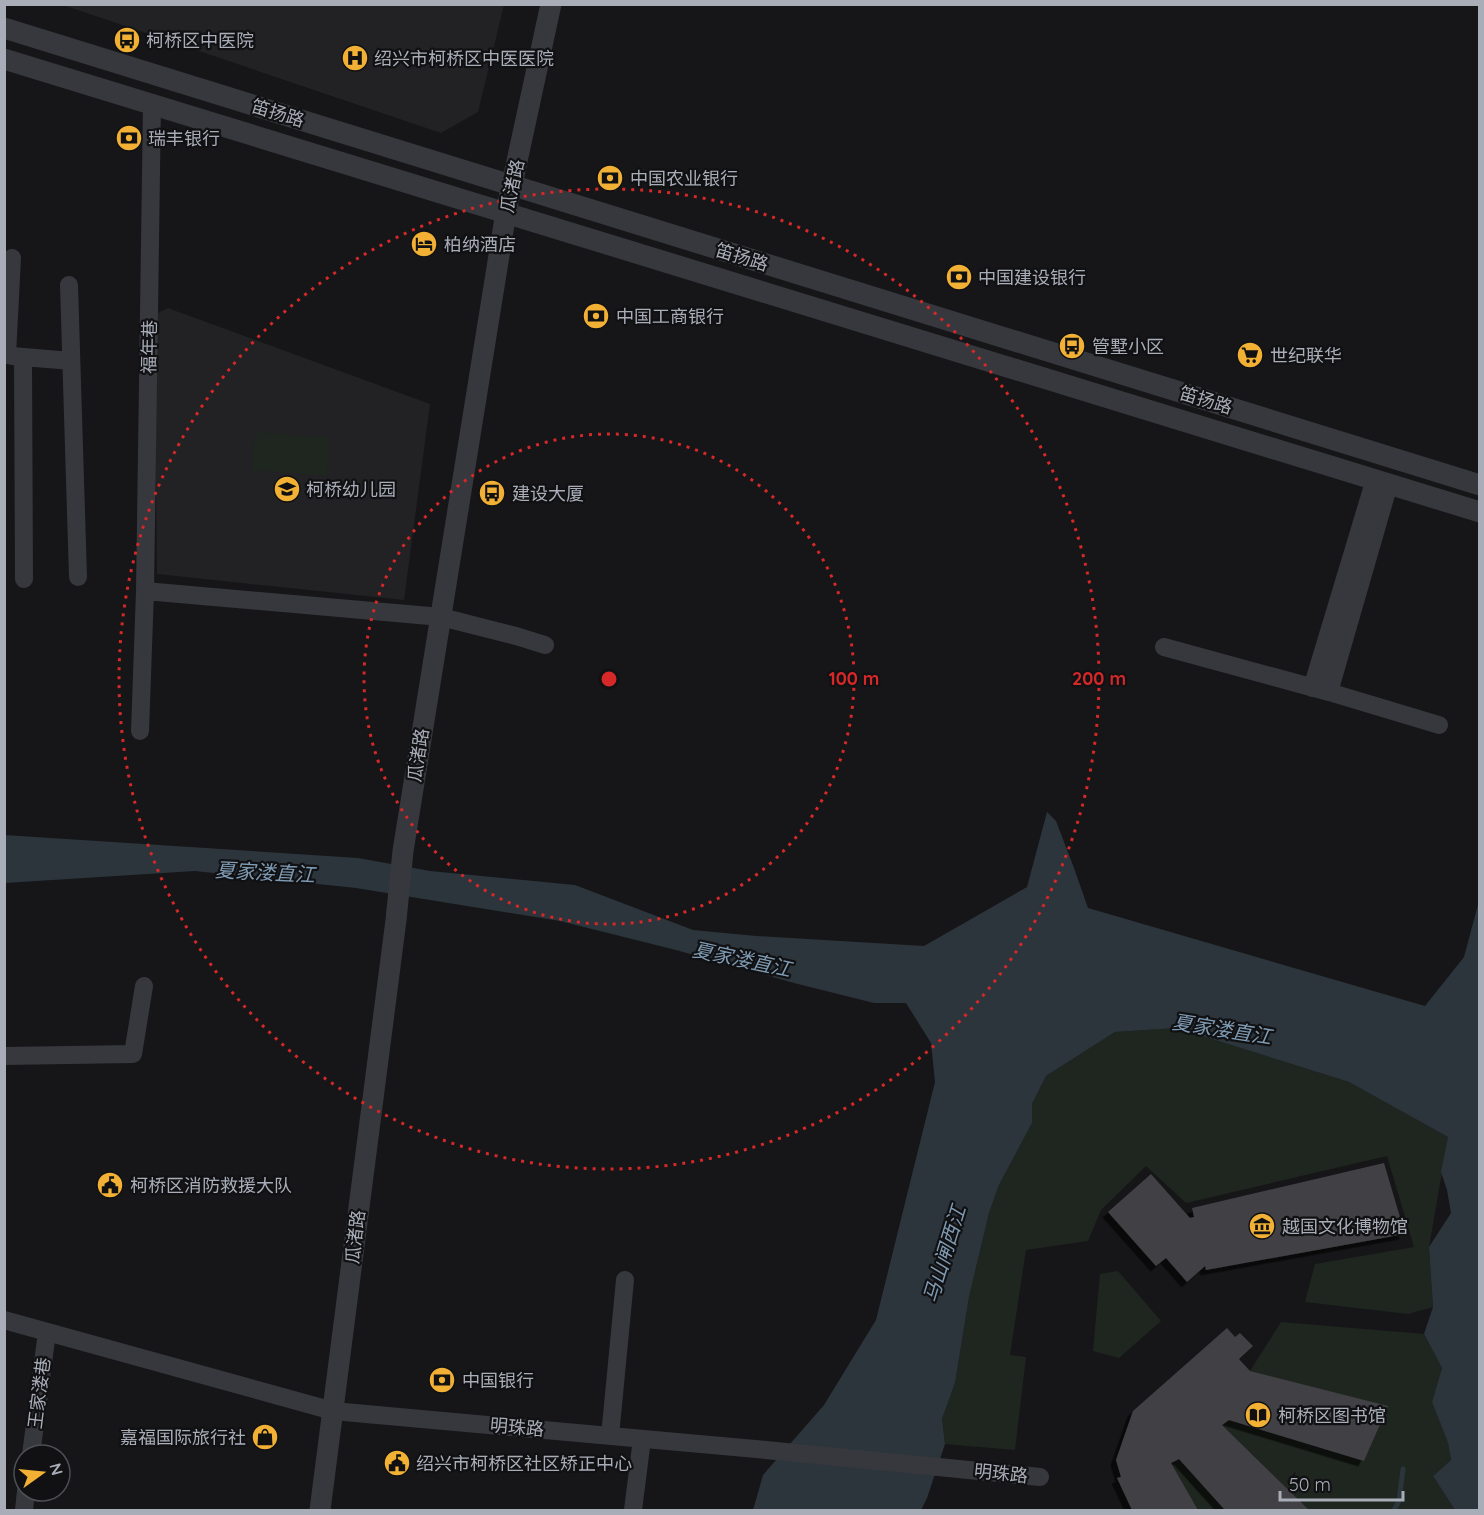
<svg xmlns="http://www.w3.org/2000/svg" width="1484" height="1515" viewBox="0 0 1484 1515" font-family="Quicksand,'Noto Sans SC',sans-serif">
	<defs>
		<filter id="shadow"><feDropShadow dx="-5.5" dy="5.5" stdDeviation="0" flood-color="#0009"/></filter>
	</defs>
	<rect width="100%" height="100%" fill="#161618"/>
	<path fill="#222225" d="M63 5H504L478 112 441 133Z
		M168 308 430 404 404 600 157 574 154 315Z"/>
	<path fill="#1e261f" d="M255 432 330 438 327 476 252 470Z
		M1177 1028 1349 1082 1448 1137 1429 1247 1433 1307 1408 1314 1305 1302 1315 1264 1414 1247 1387 1156 1186 1203 1146 1166 1101 1210 1088 1241 1026 1250 1010 1355 1026 1357 1015 1450 945 1444 942 1419 955 1383 969 1297 989 1213 999 1185 1032 1123V1104L1046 1076 1115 1032Z
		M1118 1271 1161 1321 1119 1358 1093 1351 1100 1274Z
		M1281 1322 1424 1334 1442 1368 1432 1402 1448 1443 1451 1460 1433 1476 1455 1510H1309L1222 1425 1229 1420 1364 1461 1387 1406 1250 1371Z
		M1179 1459 1225 1510H1198L1171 1463Z"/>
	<path fill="#2c353c" d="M1047 812 1056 821 1074 868 1088 908 1425 1006 1464 957 1479 901V1510H1455L1433 1476 1451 1460 1448 1443 1432 1402 1442 1368 1424 1334 1433 1307 1429 1247 1451 1213 1447 1190 1441 1172 1448 1137 1349 1082 1177 1028 1115 1032 1046 1076 1032 1104V1123L999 1185 989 1213 969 1297 955 1383 942 1419 945 1444 927 1498 921 1510H753L763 1475 824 1405 876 1320 935 1082 931 1043 906 1003H874L794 983 676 950 560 921 356 888 195 871 5 883 4 835 358 858 430 871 575 885 693 930 756 936 924 946 1027 887Z"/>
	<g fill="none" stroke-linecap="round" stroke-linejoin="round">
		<path stroke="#2c353c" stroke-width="5" d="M1394 1510 1399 1501 1403 1469"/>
	</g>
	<path fill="#404145" filter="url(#shadow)" d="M1384 1163 1405 1234 1206 1270 1205 1266 1187 1282 1166 1258 1156 1266 1108 1212 1151 1174 1190 1218 1194 1217 1192 1208Z
		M1227 1328 1235 1337 1240 1333 1253 1346 1239 1359 1250 1371 1388 1406 1364 1461 1229 1420 1222 1425 1309 1510H1225L1179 1459 1171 1463 1198 1510H1132L1117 1478 1121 1477 1116 1460 1133 1411Z"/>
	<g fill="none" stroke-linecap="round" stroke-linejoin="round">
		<path stroke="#37383d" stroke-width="18" d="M69 285 78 577
			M7 355 12 258
			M12 356 71 361
			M23 357 24 579
			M145 591 441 617 516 636 545 645
			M1164 647 1329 692 1439 725
			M1312 688 1375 479
			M1329 692 1389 484
			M140 731 145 591 152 103
			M4 1056 133 1054 144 986
			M4 1320 333 1411 766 1450 1040 1477
			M610 1436 625 1280
			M31 1455 47 1332
			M24 1510 26 1491
			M633 1510 642 1439"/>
		<path stroke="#37383d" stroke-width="21" d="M4 28 1480 485
			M4 59 1480 512
			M320 1510 396 920 403 851 506 212 551 4"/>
	</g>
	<g fill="none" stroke="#d62828" stroke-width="3" stroke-dasharray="3 6">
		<circle cx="609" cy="679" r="245"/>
		<circle cx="609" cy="679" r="490"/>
	</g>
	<defs>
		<symbol id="bus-disc" viewBox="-11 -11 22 22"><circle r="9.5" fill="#f2b134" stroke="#111113"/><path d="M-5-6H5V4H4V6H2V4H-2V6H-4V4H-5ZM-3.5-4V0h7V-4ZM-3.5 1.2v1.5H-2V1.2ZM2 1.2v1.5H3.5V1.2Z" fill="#111"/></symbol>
		<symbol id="hospital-disc" viewBox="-11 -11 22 22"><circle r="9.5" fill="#f2b134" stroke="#111113"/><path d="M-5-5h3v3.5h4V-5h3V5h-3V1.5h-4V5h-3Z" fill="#111"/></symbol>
		<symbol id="bank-disc" viewBox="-11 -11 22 22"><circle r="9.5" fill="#f2b134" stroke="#111113"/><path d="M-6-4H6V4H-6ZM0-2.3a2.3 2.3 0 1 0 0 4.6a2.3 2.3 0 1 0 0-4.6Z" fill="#111"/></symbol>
		<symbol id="hotel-disc" viewBox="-11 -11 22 22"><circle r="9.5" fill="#f2b134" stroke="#111113"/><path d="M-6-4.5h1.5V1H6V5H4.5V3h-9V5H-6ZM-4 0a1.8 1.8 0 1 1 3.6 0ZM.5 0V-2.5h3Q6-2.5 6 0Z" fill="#111"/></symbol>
		<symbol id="supermarket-disc" viewBox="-11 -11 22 22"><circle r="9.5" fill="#f2b134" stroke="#111113"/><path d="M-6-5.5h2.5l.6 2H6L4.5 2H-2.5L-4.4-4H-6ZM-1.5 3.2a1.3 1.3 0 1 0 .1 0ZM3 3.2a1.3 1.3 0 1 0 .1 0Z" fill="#111"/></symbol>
		<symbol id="school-disc" viewBox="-11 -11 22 22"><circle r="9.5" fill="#f2b134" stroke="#111113"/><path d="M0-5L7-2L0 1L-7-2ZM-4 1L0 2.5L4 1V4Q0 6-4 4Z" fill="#111"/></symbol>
		<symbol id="civic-disc" viewBox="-11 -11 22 22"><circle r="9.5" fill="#f2b134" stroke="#111113"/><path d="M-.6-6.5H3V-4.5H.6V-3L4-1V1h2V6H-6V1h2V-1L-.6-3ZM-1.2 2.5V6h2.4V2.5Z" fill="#111"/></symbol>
		<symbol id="museum-disc" viewBox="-11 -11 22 22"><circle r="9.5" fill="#f2b134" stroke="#111113"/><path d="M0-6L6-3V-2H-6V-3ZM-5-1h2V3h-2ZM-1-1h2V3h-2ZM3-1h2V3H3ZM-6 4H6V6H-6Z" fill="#111"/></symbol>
		<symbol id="library-disc" viewBox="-11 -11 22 22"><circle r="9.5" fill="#f2b134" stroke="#111113"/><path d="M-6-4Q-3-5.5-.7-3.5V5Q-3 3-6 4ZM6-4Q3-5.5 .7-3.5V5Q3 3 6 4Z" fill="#111"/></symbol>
		<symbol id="shop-disc" viewBox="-11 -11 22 22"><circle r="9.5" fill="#f2b134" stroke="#111113"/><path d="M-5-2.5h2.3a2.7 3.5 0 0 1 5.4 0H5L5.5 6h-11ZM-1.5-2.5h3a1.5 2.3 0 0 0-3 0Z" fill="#111"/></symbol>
	</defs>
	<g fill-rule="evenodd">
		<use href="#bus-disc" x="112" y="25" width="30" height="30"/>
		<use href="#hospital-disc" x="340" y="43" width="30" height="30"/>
		<use href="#bank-disc" x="114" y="123" width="30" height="30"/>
		<use href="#bank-disc" x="595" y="163" width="30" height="30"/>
		<use href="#hotel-disc" x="409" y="229" width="30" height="30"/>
		<use href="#bank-disc" x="944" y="262" width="30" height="30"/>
		<use href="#bank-disc" x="581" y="301" width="30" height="30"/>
		<use href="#bus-disc" x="1057" y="331" width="30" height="30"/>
		<use href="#supermarket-disc" x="1235" y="340" width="30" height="30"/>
		<use href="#school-disc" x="272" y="474" width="30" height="30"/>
		<use href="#bus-disc" x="477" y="478" width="30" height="30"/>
		<use href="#civic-disc" x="95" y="1170" width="30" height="30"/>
		<use href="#museum-disc" x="1247" y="1211" width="30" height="30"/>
		<use href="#bank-disc" x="427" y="1365" width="30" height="30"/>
		<use href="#library-disc" x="1243" y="1400" width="30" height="30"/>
		<use href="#shop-disc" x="250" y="1422" width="30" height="30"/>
		<use href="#civic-disc" x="382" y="1448" width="30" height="30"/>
	</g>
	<g text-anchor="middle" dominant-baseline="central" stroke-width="4.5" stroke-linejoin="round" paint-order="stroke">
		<g font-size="18" fill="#a8adb8" stroke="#111113" text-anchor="start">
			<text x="146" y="40">柯桥区中医院</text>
			<text x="374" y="58">绍兴市柯桥区中医医院</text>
			<text x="148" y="138">瑞丰银行</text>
			<text x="630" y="178">中国农业银行</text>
			<text x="444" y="244">柏纳酒店</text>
			<text x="978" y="277">中国建设银行</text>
			<text x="616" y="316">中国工商银行</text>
			<text x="1092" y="346">管墅小区</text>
			<text x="1270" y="355">世纪联华</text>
			<text x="306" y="489">柯桥幼儿园</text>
			<text x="512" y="493">建设大厦</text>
			<text x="130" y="1185">柯桥区消防救援大队</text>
			<text x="1282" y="1226">越国文化博物馆</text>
			<text x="462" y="1380">中国银行</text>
			<text x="1278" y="1415">柯桥区图书馆</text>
			<text x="246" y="1437" text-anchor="end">嘉福国际旅行社</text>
			<text x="416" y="1463">绍兴市柯桥区社区矫正中心</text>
		</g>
		<g font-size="18" fill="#a8adb8" stroke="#111113">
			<text transform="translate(278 113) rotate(17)">笛扬路</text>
			<text transform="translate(512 186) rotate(-78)">瓜渚路</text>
			<text transform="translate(742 257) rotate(17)">笛扬路</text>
			<text transform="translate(149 347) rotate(-89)">福年巷</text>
			<text transform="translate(1206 400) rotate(17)">笛扬路</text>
			<text transform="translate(418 755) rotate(-81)">瓜渚路</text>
			<text transform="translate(355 1237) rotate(-83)">瓜渚路</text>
			<text transform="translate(39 1393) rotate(-83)">王家溇巷</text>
			<text transform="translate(517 1427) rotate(5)">明珠路</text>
			<text transform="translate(1001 1473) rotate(6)">明珠路</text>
		</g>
		<g font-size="20" font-style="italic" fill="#7f9bb3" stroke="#111113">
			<text transform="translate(265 872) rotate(3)">夏家溇直江</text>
			<text transform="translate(742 959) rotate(12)">夏家溇直江</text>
			<text transform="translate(1222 1029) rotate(9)">夏家溇直江</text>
			<text transform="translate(944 1254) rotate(-73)">马山闸西江</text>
		</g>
	</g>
	<circle cx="609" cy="679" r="9" fill="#d62828" stroke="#111113" stroke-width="3"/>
	<g font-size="18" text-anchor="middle" font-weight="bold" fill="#d62828" stroke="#111113" stroke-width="4.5" stroke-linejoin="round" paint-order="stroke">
		<text x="854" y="685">100 m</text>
		<text x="1099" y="685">200 m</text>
	</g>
	<rect width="1484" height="1515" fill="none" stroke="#a8adb8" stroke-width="12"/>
	<g transform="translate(42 1473) rotate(75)"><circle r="28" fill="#111113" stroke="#4d4f55" stroke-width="1.5"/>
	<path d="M0-4.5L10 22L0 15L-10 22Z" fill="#f2b134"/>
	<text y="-9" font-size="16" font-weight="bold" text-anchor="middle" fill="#a8adb8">N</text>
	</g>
	<path d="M1280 1491v9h123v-9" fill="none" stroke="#a8adb8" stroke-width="3"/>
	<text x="1289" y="1491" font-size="18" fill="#a8adb8" stroke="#111113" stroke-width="4.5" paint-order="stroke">50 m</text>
</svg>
